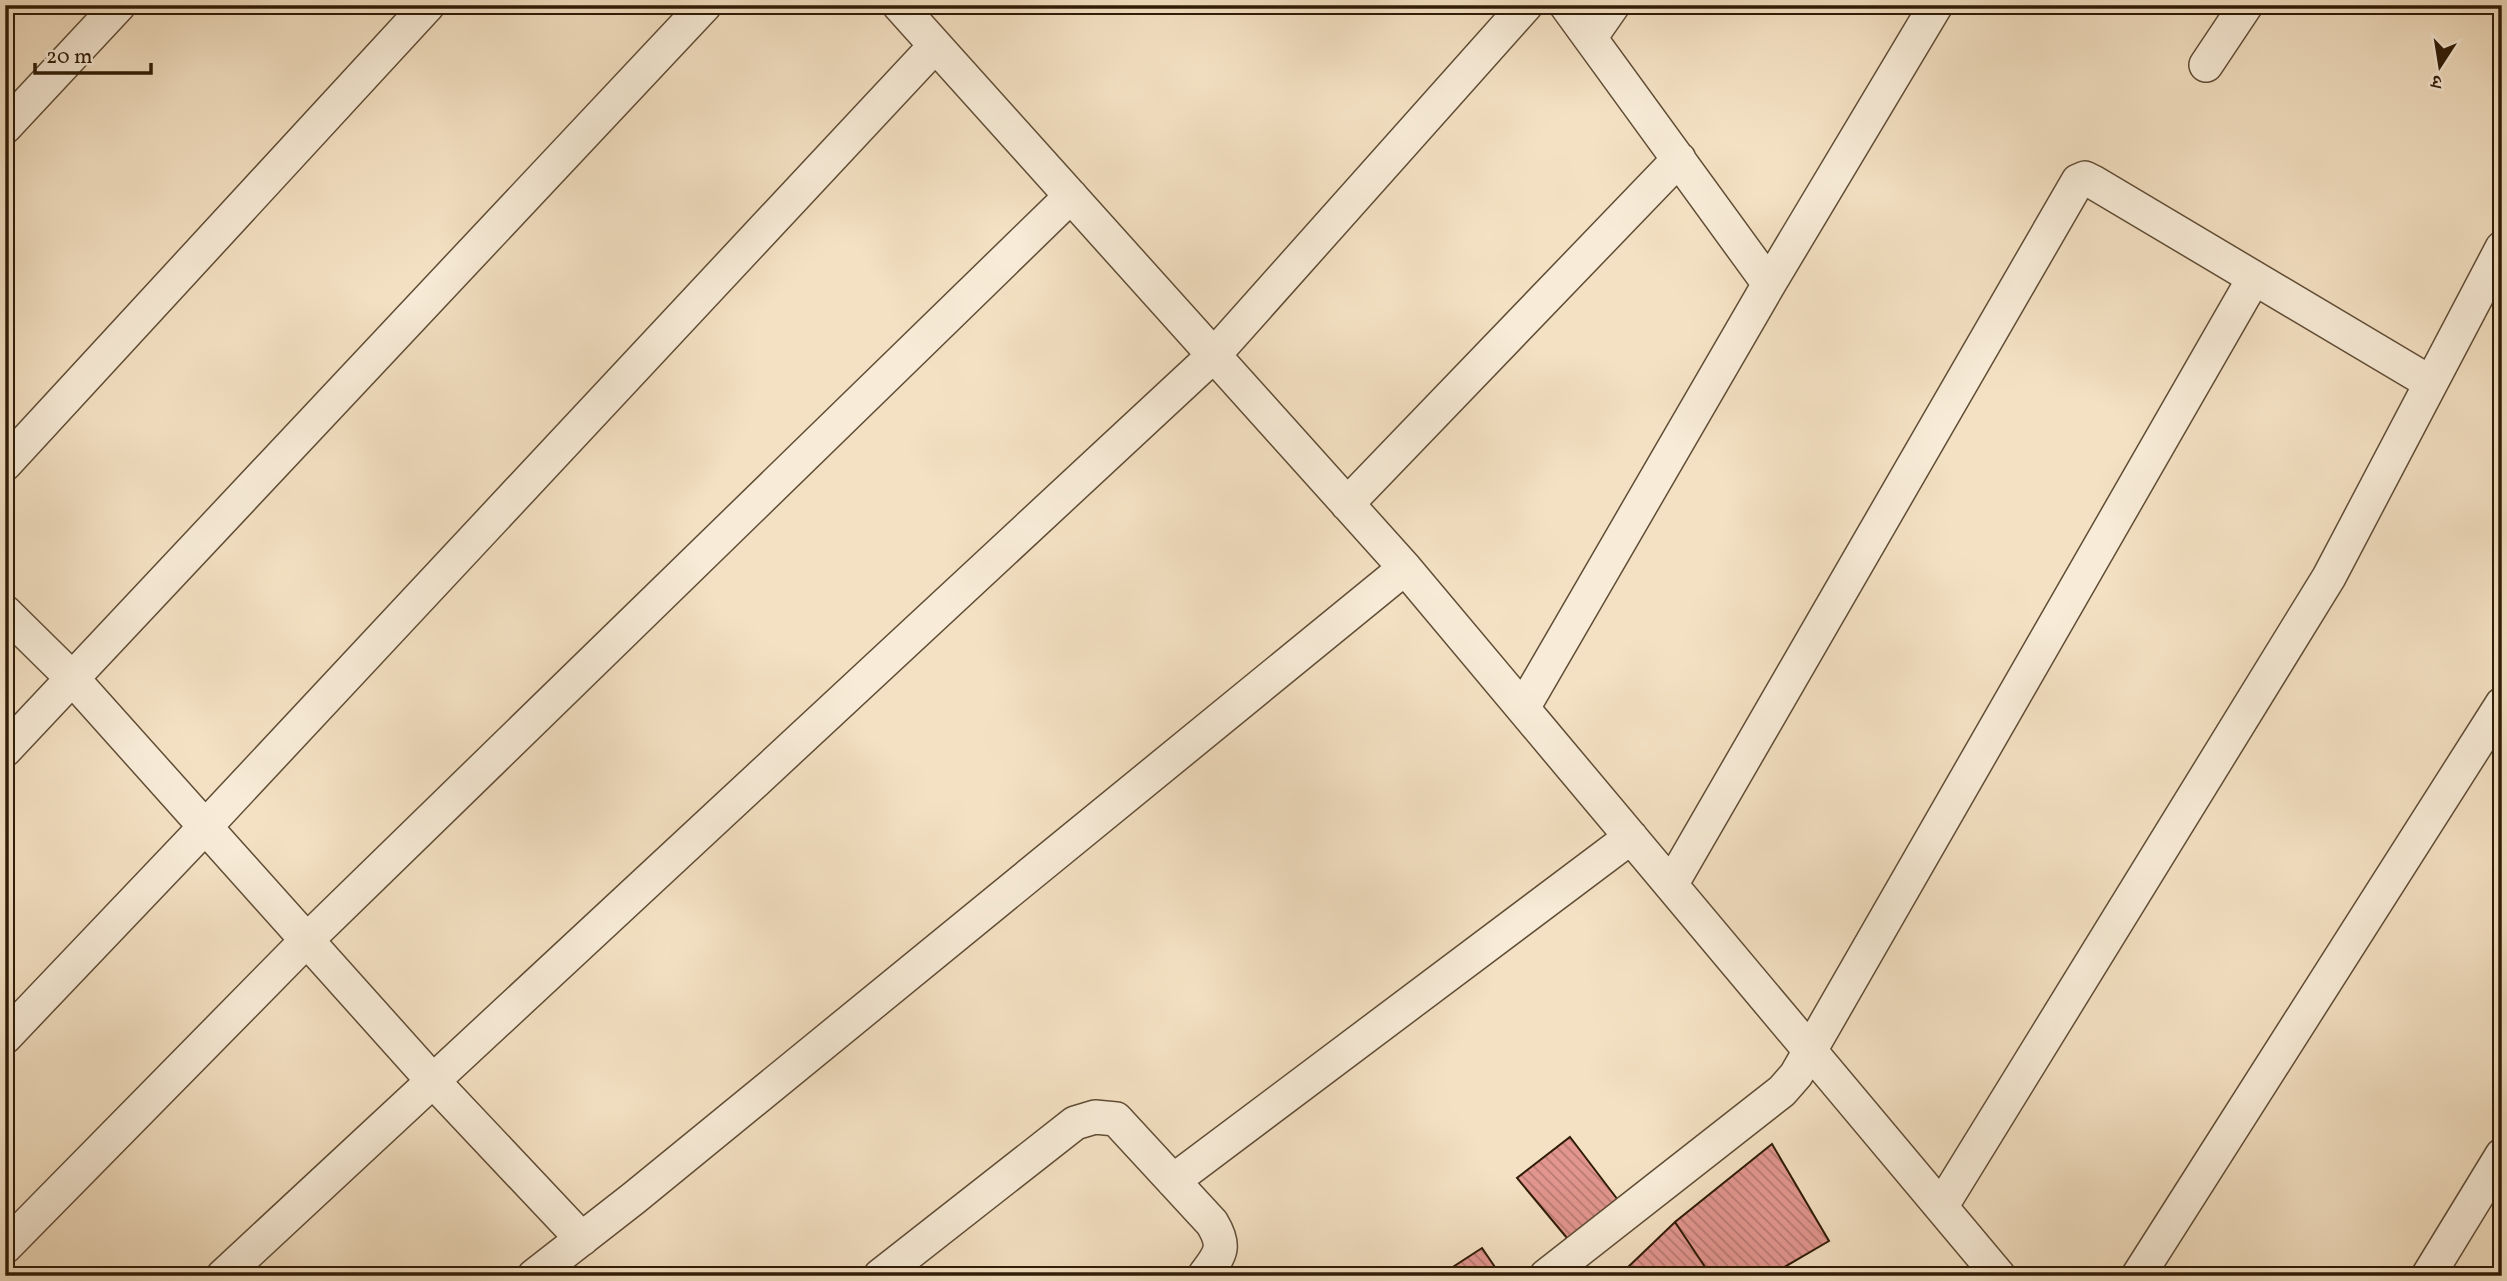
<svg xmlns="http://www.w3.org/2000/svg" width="2507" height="1281" font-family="Vollkorn,'Noto Serif Devanagari',serif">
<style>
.building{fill:url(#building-back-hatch);stroke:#2f1c07;stroke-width:2}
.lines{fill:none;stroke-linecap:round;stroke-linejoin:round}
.minor-casing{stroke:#604d36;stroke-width:36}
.minor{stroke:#f8ecd8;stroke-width:33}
</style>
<defs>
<pattern id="building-back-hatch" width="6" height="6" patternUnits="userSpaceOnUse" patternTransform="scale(1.75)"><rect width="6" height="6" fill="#e2968f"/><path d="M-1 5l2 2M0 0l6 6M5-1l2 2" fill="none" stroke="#b87a73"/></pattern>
</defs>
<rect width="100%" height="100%" fill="#f4e1c3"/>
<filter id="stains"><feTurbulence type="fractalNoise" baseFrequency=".00286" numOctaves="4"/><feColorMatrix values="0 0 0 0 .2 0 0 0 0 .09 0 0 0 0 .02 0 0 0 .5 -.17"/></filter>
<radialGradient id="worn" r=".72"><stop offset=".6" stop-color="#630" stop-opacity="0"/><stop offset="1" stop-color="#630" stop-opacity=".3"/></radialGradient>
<!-- building -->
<path class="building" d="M1570,1137L1621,1204L1572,1244L1517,1178Z
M1772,1144L1829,1241L1769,1276H1711L1675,1222Z
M1675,1222L1711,1276H1627L1624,1271Z
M1482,1248L1501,1276H1439Z"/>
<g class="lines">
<!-- minor casing -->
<g class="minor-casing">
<path id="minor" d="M899,5L1405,568L1999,1276
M1566,5L1769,284
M1590,38L1613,5
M2206,65L2246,5
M5,127L119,5
M5,464L428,5
M1347,504L1679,159
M5,612L72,678L433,1081L582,1239
M1523,708L1769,284L1936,5
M5,750L705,5
M1671,885L2078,181L2085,178L2093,182L2431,383
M5,1037L206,826L935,46
M1173,1181L1631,837
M1941,1207L2329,577L2502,248
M5,1247L308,939L1071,196
M223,1276L1213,356L1526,5
M534,1276L634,1198L1405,568
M880,1276L1075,1123L1095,1117L1116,1119L1212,1223C1227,1248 1220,1254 1204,1276
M1546,1276L1782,1091L1796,1075L2254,278
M2138,1276L2502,704
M2428,1276L2502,1155"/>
</g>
<!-- minor -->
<use href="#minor" class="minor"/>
</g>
<!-- margin -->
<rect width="2507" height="1281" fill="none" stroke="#f4e1c3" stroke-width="28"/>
<rect x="7" y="7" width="2493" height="1267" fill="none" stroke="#2f1c07" stroke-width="3.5"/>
<rect x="14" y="14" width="2479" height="1253" fill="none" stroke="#2f1c07" stroke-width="2"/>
<!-- north arrow -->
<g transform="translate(2440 66) rotate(192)" stroke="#f8ecd8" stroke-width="5" paint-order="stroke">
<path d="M0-5L12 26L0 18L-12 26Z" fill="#2f1c07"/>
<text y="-10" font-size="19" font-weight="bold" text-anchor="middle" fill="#2f1c07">उ</text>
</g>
<!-- scale -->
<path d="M35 63v10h116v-10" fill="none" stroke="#2f1c07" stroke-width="3.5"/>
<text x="46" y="63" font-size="21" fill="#2f1c07" stroke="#f8ecd8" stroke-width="5" paint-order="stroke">20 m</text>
<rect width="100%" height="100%" filter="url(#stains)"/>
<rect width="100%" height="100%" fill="url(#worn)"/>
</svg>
